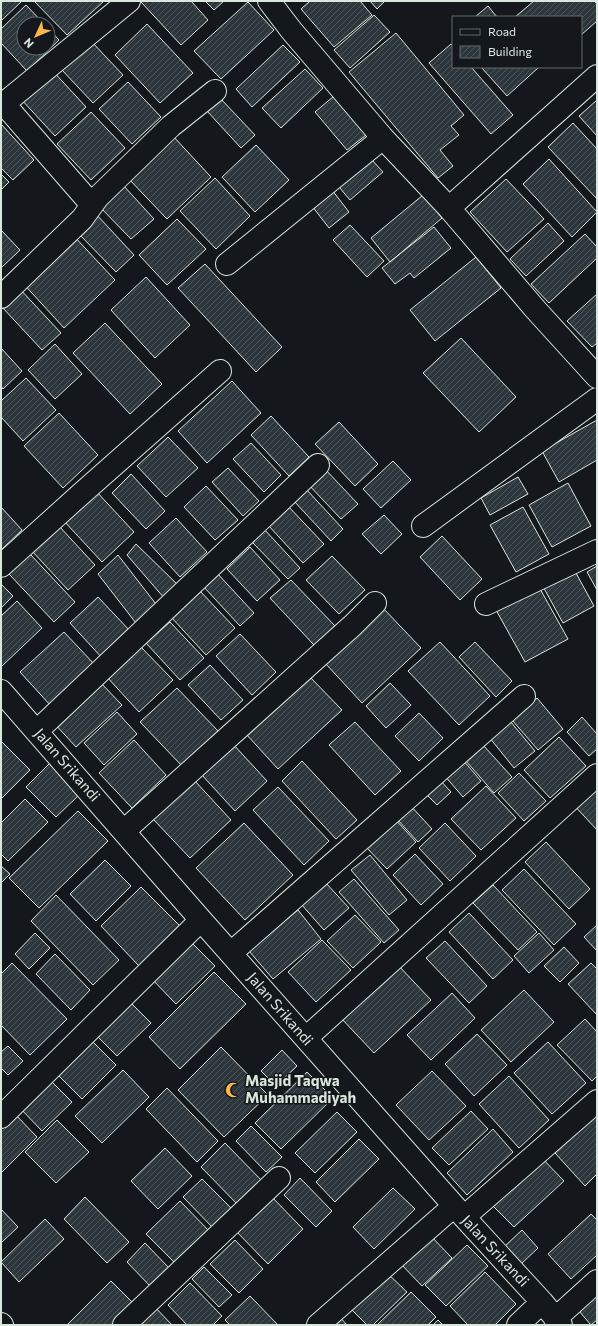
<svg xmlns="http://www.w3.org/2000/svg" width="598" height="1326" font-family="Commissioner,sans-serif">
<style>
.building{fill:url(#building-hatch);stroke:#d8e6dc}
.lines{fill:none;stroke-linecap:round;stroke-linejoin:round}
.minor-casing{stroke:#d8e6dc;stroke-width:24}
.major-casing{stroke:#d8e6dc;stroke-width:24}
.minor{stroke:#14181c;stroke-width:22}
.major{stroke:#14181c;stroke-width:22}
.labels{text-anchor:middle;stroke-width:3;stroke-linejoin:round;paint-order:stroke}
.street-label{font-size:15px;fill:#d8e6dc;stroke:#14181c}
.poi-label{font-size:15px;font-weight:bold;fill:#d8e6dc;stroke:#14181c;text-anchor:start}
</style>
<defs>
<pattern id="building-hatch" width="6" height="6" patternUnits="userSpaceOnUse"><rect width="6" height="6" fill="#2c363c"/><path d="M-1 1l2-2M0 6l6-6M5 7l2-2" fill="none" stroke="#4a5358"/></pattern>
</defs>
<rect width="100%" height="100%" fill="#14181c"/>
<!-- building -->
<path class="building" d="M1,1H22L2,20L1,18Z
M34,1H104L67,35Z
M142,1H191L208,20L181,45L141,2Z
M205,1H224L214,10Z
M310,1H360L372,15L334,47L301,9Z
M370,1H385L377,9Z
M534,1H594L597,4V21L581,35V17H515Z
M248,2L274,30L221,79L194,51Z
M26,5L44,24H24V48H48V28L59,40L27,71L1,43V29Z
M488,6L497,17H475Z
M374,15L390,32L350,68L334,50Z
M147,24L193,73L160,103L115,55Z
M396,33L464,115L451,126L459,135L440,150L453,166L438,178L349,72Z
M91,41L123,75L93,103L61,69Z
M451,44L453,46V67H471L513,115L491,134L429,63Z
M283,45L300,62L252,107L236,89Z
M481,67H539L507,96Z
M51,69L86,107L55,136L20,98Z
M305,69L323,88L281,128L262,108Z
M128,82L161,117L132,144L99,109Z
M334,96L366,135L347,150L315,112Z
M220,98L255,135L241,148L207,111Z
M597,100V136L579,116Z
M91,112L125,148L91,180L57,144Z
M573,123L597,149V199L548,147Z
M1,124L34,160L13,180L1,168Z
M172,135L211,177L167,219L127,177Z
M256,145L289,180L255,212L222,177Z
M371,159L383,172L350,200L339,187Z
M549,159L597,212L572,237L523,184Z
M1,174L9,182L1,190Z
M215,178L250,216L216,249L180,211Z
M506,179L544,219L507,252L470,212Z
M122,184L154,219L131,239L99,206Z
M332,190L349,212L329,228L312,206Z
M423,195L442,218L390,262L371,238Z
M96,214L134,255L116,272L77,232Z
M177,219L206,249L167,285L139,255Z
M548,223L564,241L526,276L510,259Z
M350,225L384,261L367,277L333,240Z
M434,227L451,248L414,278L410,273L395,284L382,268Z
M1,230L20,250L1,268Z
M71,233L115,280L64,328L20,280Z
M585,234L597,247V258L549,303L531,284Z
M476,257L501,288L435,341L410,310Z
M205,264L282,347L256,372L178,288Z
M146,277L190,325L155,358L111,310Z
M18,287L61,333L42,350L1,306Z
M597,294V343L592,347L567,321Z
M105,323L162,384L130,414L73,353Z
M461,338L516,397L479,432L423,373Z
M55,344L82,374L55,399L28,370Z
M1,348L22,371L3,389L1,386Z
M26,378L56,410L23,441L1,417V401Z
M232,381L261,413L207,463L178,431Z
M59,413L98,455L63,488L24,446Z
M271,416L309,457L289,476L251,435Z
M597,420V460L559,482L542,451Z
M339,422L378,464L355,486L315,444Z
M168,437L198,468L166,497L137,466Z
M251,443L281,475L264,492L233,459Z
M393,461L411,480L381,508L363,489Z
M228,468L259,501L243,516L212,482Z
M324,468L358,504L341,519L307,483Z
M131,474L165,511L146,529L112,493Z
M518,477L528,494L490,515L481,498Z
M568,483L591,526L552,547L529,505Z
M206,486L238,520L215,540L184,507Z
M305,488L343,529L331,541L293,500Z
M95,490L134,532L102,562L63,520Z
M287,505L324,544L303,563L267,524Z
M1,507L22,530L1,550Z
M523,507L549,554L516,572L490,525Z
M384,515L402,534L381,554L362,534Z
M176,518L207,552L180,577L149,543Z
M59,526L95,565L68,590L32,551Z
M264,529L300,568L288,579L251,541Z
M442,536L482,579L460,600L420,557Z
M136,544L179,586L165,599L127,555Z
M250,547L280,580L257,601L227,569Z
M30,554L75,602L54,622L9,574Z
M118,555L159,608L139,627L98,574Z
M332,556L365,590L339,614L306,580Z
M571,564L594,606L563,623L540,581Z
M597,566V590L587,572Z
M216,572L254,613L240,626L202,585Z
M291,580L335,626L314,645L270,598Z
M1,584L13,596L1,608Z
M539,587L568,639L525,662L496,610Z
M200,591L235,628L206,655L171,617Z
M98,597L131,632L103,659L70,623Z
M17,601L42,628L1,667V616Z
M383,608L421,648L362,703L325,663Z
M170,622L204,658L180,680L146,643Z
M64,632L95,665L51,706L20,672Z
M240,634L276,672L252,695L216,656Z
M440,642L490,696L459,725L408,671Z
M475,642L512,681L496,697L459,657Z
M139,645L173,680L139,712L106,676Z
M210,665L243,700L221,720L188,685Z
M309,676L342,710L278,769L246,734Z
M99,681L122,705L76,747L53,722Z
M390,683L411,705L386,728L366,706Z
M177,688L219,732L183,767L140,722Z
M537,698L563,729L538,750L512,720Z
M117,712L137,734L104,765L84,743Z
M419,713L443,738L419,761L395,736Z
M582,717L597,734V749L589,756L567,732Z
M510,721L535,751L514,768L489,737Z
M355,722L401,771L375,795L329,745Z
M559,737L586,766L550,798L524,770Z
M134,740L166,775L132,808L99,773Z
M1,741L30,770L1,799Z
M232,743L267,781L235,811L200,773Z
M483,745L512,777L494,793L466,761Z
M462,759L481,781L463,797L444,775Z
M302,761L357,820L336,839L282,781Z
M50,763L80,794L56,817L26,787Z
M519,773L546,801L524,821L498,793Z
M438,778L451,792L437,805L424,792Z
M194,780L231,820L190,858L153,819Z
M597,780V830L572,803Z
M486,786L516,818L481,850L451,819Z
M278,787L329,841L304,865L253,810Z
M25,799L48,822L8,861L1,854V823Z
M410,805L432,829L418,842L396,818Z
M78,811L108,841L39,908L9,878Z
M394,818L416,842L387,869L365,846Z
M244,823L293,875L245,920L196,868Z
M445,823L476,856L450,881L419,848Z
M546,842L590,889L569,909L525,862Z
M415,854L443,884L421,905L393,875Z
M370,855L407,900L389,915L351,870Z
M105,860L131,886L96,921L70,894Z
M1,866L10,874L1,883Z
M524,869L576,924L554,945L502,890Z
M354,879L399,930L384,943L339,892Z
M325,882L349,908L324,930L301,904Z
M493,885L537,932L518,950L473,903Z
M141,887L181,927L140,967L101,926Z
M56,895L119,960L93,985L31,921Z
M298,910L321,939L273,979L249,951Z
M469,913L513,960L493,979L449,932Z
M355,915L381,942L353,968L327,941Z
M597,925V951L584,937Z
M35,933L50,948L29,969L15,954Z
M539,933L554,950L529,973L514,956Z
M189,940L215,966L176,1004L150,977Z
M322,940L351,970L316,1002L288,972Z
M445,941L487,986L469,1003L426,958Z
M564,947L579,963L560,982L544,966Z
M55,954L90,990L71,1010L36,974Z
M12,963L67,1019L30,1055L1,1025V974Z
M396,963L431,1000L374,1053L339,1016Z
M591,963L597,969V1015L568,984Z
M214,972L246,1004L180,1069L149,1037Z
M524,990L554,1022L511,1062L481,1030Z
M452,993L475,1018L431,1060L407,1035Z
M126,998L151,1023L117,1056L92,1031Z
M585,1019L597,1032V1076L592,1081L557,1045Z
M477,1034L507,1065L474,1096L445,1064Z
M89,1038L116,1065L82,1099L55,1072Z
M548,1042L586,1083L552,1114L514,1073Z
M8,1046L23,1061L8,1075L1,1068V1052Z
M221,1047L268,1095L224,1137L178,1090Z
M282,1050L297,1066L276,1086L261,1071Z
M123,1070L149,1097L102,1143L75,1116Z
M432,1071L466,1106L429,1140L396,1105Z
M307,1072L333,1098L281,1149L255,1123Z
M509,1076L549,1120L519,1148L479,1104Z
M48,1078L72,1102L42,1131L19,1107Z
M167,1088L218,1141L197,1162L146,1109Z
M471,1111L488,1129L449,1165L432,1148Z
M13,1112L37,1137L1,1173V1123Z
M337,1112L357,1132L315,1173L295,1153Z
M597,1114V1174L585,1186L555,1153Z
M57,1120L89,1152L56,1183L25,1152Z
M251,1126L282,1157L266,1172L236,1141Z
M493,1129L513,1152L467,1195L447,1173Z
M359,1139L379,1159L335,1202L316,1182Z
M225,1143L265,1184L241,1208L201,1167Z
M165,1148L192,1176L158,1209L131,1181Z
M538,1154L564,1181L514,1227L488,1201Z
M300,1178L332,1211L316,1227L284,1195Z
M202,1179L235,1212L216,1231L183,1197Z
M393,1188L415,1209L374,1249L353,1227Z
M268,1193L303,1229L268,1264L232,1227Z
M85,1197L129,1242L107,1263L64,1219Z
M180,1201L211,1233L178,1266L146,1234Z
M1,1209L18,1227L1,1243Z
M591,1214L597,1220V1255L571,1279L548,1254Z
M45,1219L64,1239L19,1282L1,1262Z
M522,1230L538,1248L520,1265L504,1247Z
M428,1233L452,1258L422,1286L399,1262Z
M235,1240L263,1269L239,1293L210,1264Z
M145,1243L170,1269L151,1287L127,1262Z
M467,1245L488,1266L446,1306L425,1285Z
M204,1267L232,1295L219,1307L192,1279Z
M386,1272L407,1292L373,1325H367L350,1308Z
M485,1272L516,1304L495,1325H468L450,1306Z
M111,1281L135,1305L114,1325H67Z
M190,1283L222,1316L213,1325H187L168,1305Z
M597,1283V1320L591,1325L573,1304Z
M411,1292L436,1317L428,1325H377Z
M250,1296L278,1325H230L225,1320Z
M153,1305L172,1325H132Z
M337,1314L347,1325H325Z
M438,1320L443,1325H433Z"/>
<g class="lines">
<!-- minor casing -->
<g class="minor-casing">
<path id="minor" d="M269,1L291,30L383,138L449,208L536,310L597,377
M4,104L92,205
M1,106L129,1
M449,208L597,76
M227,264L383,138
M1,297L82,219L98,197L171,126L215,91
M423,526L597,399
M1,566L81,494L220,371
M486,604L597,551
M1,691L201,920L464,1217L542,1302L561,1325
M37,731L318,465
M124,831L353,625L375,603
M231,953L524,696
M306,1038L597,775
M1,1117L201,920
M464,1217L597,1101
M555,1319L597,1281
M124,1325L279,1178
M318,1325L454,1206
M518,1325L542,1302"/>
</g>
<!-- major casing -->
<g class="major-casing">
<path id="major" d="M1,1324L2,1325"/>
</g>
<!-- minor -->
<use href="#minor" class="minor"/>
<!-- major -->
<use href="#major" class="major"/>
</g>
<!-- icons -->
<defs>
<g id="mosque-bare" transform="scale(1.2)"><path d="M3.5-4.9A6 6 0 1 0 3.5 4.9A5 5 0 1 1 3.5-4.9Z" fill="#ffb74d" stroke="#14181c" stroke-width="2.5" paint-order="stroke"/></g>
</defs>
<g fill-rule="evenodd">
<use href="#mosque-bare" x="233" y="1090"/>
</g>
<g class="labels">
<!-- street labels -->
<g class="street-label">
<text transform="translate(67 765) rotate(49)" y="5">Jalan Srikandi</text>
<text transform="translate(280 1009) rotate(49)" y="5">Jalan Srikandi</text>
<text transform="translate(495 1251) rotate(47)" y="5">Jalan Srikandi</text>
</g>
<!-- poi labels -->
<g class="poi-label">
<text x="245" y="1086">Masjid Taqwa<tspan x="245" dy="17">Muhammadiyah</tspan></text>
</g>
</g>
<!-- border -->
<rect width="598" height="1326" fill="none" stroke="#d8e6dc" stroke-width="4"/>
<!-- legend -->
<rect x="452" y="16" width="130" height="52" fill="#14181c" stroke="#626a69"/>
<rect x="460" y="29" width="20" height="6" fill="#14181c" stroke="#626a69"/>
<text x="488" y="36" font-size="12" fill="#d8e6dc">Road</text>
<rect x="460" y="46" width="20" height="12" fill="url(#building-hatch)" stroke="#626a69"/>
<text x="488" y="56" font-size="12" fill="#d8e6dc">Building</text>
<!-- north arrow -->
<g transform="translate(36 36) rotate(226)"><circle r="19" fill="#14181c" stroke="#626a69"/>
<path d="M0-3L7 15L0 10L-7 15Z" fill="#ffb74d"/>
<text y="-6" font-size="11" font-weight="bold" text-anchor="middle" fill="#d8e6dc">N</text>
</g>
</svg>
